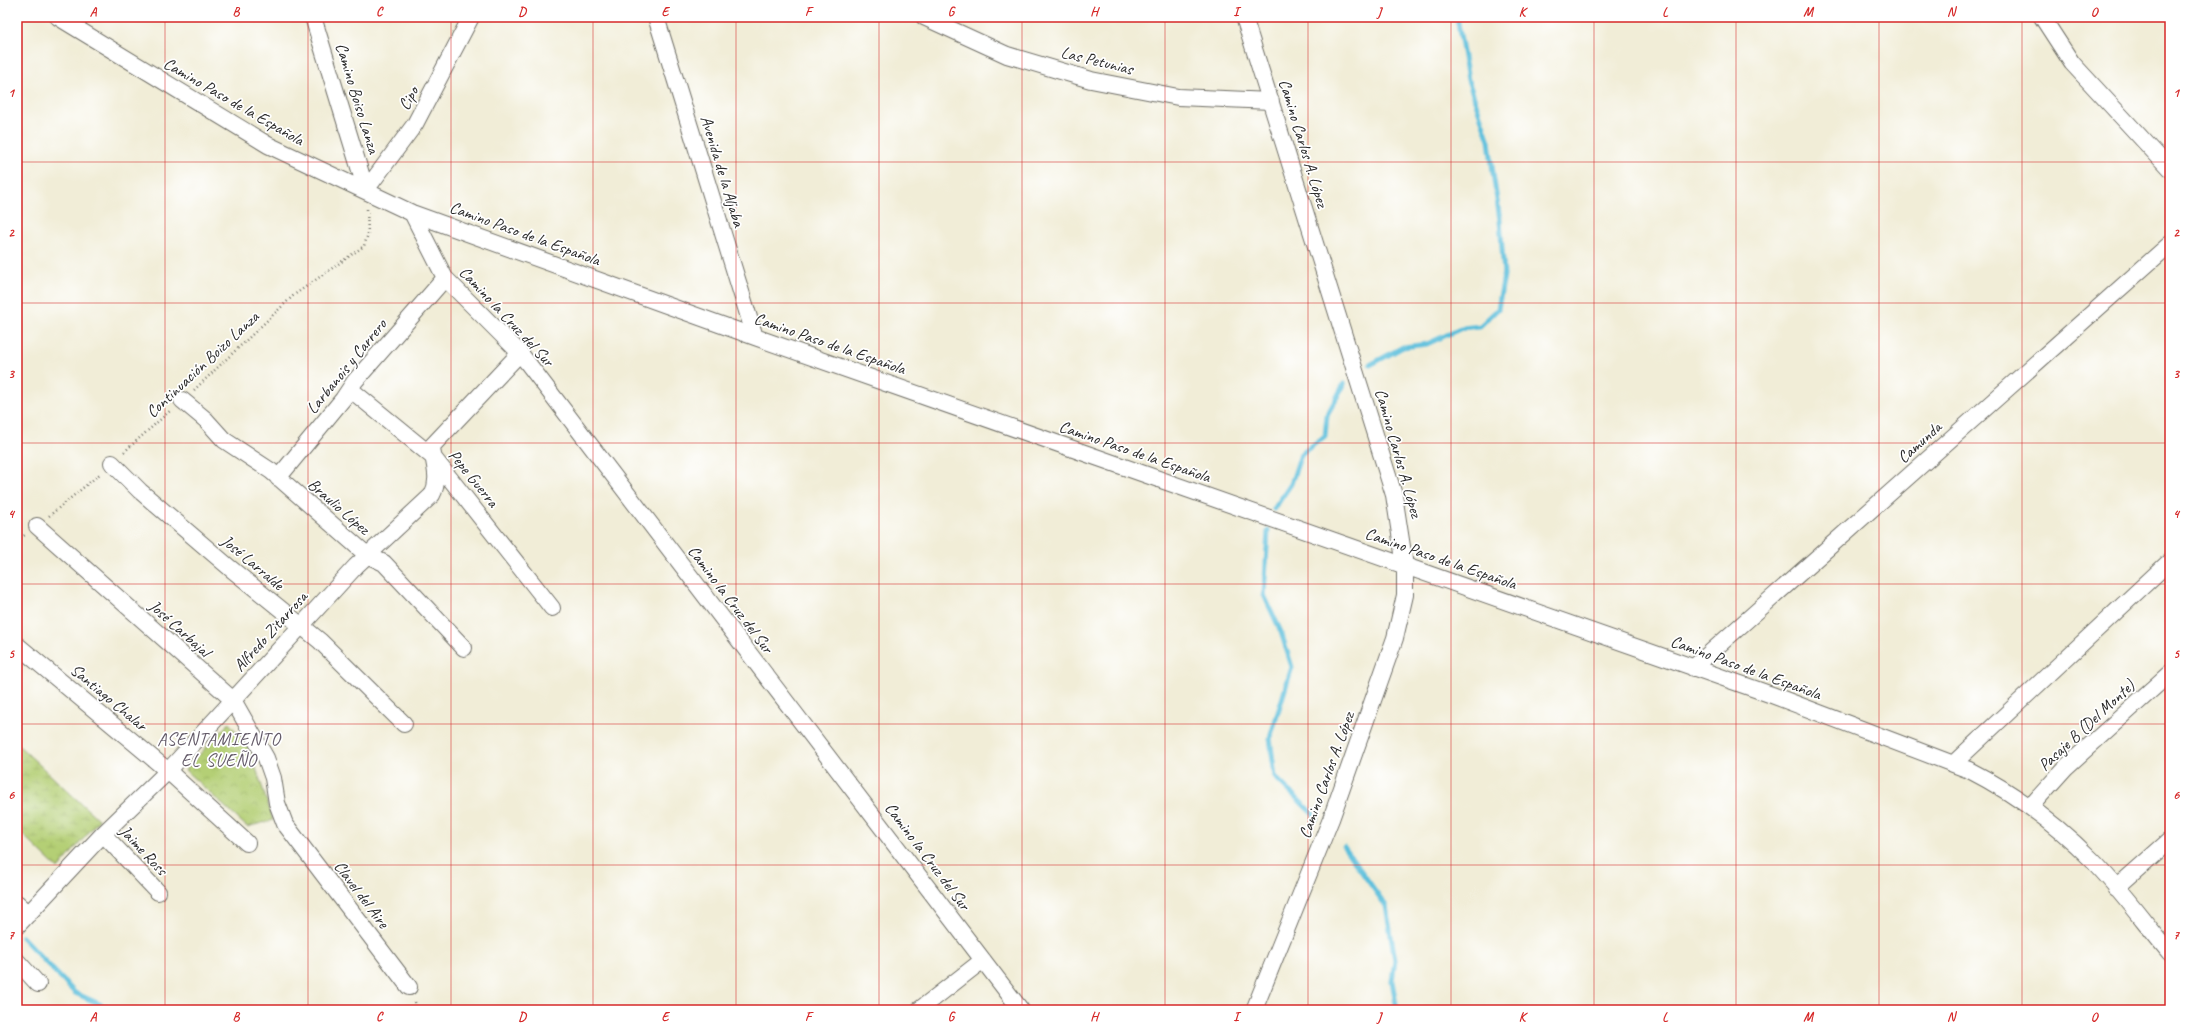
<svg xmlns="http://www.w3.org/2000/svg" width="2187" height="1027" font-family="Caveat,sans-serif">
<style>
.wetland{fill:url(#wetland-marsh);stroke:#707d50}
.park{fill:url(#park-crowns);stroke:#707d50}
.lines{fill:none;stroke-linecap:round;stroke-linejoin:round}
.stream{stroke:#5ec0dc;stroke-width:5}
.minor-casing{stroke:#706f67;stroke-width:18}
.path{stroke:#706f67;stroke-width:2.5;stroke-dasharray:1 3;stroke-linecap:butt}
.minor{stroke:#fff;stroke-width:16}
.grid{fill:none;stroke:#d62828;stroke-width:1;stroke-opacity:0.55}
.labels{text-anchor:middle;stroke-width:3.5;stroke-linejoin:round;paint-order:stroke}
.street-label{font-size:17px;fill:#2b2b2b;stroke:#fff}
.neighbourhood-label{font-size:18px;letter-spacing:1px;fill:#655c6a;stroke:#fff}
.neatline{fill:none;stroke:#d62828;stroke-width:1.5}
.grid-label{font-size:13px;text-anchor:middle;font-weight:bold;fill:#d62828}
</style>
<defs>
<pattern id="wetland-marsh" width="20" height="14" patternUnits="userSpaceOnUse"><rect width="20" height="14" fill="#b4cf75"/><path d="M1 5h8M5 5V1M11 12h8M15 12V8" fill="none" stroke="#9bb265"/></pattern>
<pattern id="park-crowns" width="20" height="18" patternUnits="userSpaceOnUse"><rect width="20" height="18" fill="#b4cf75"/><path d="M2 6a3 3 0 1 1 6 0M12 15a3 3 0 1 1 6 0" fill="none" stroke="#9bb265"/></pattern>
</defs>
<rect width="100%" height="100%" fill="#fff"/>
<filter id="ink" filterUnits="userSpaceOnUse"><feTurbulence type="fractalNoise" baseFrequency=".025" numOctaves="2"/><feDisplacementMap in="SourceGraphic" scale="8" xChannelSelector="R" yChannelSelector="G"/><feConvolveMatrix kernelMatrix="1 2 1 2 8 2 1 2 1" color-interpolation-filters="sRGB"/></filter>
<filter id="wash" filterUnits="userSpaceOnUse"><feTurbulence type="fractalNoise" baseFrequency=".012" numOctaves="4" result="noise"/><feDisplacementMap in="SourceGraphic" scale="16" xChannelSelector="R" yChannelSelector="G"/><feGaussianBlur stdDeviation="0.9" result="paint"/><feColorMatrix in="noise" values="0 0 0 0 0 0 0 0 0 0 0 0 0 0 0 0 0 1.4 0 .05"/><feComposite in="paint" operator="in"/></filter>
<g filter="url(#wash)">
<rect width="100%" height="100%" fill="#f1edd7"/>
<!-- wetland -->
<path class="wetland" d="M17,744L99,820L58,869L17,829Z"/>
<!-- park -->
<path class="park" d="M229,723L249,747L273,820L247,827L185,770Z"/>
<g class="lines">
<!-- stream -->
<path class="stream" d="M1370,365L1403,347L1427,344L1462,328L1480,326L1498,309L1504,275L1500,220L1494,180L1489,141L1468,80L1457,17
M1274,509L1291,484L1301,454L1325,436L1327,415L1344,384
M1268,531L1264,595L1281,632L1292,667L1270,738L1275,777L1317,818
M1344,847L1386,906L1395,960L1392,981L1397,1010
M22,937L75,993L113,1010"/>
</g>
</g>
<g filter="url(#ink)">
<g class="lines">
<!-- minor casing -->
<g class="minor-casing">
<path id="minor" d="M58,17L268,145L412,213L755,337L1772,695L1969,770C2014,793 2055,823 2091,859C2120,888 2144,922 2170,953
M313,17L366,190
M656,17L755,337
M924,17L1007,55L1091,80L1178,97L1271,101
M1244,17L1394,495L1405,566V595L1395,638L1331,819L1254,1010
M2042,17L2072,63L2170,169
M366,190L415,124L471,17
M412,213L445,278L520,353L1021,1010
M350,389L433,457L552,608
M182,400L206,420L224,440L271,471L367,555L384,563L464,648
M112,463L140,491L230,568L320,641L404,724
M278,478L343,399L355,381L445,278
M37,526L233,700L266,758L273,778L277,803L285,824L409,987
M17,645L168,771L247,843
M1693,668L2170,244
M1953,764L2170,561
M2030,807L2066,767L2170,673
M103,834L158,892
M2116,888L2170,840
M17,903L29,914
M17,926L103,834L168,771L356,566L432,495C441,478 433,464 432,446L520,353
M17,961L38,984
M919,1010L983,960"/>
</g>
<!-- path -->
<path class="path" d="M194,390L294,295L364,246L368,234L367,209
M124,452L171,410
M49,516L101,473
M17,540L25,535
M415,1002L417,1010"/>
<!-- minor -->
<use href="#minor" class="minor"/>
</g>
</g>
<!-- grid -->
<path class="grid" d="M165,17V1010M308,17V1010M451,17V1010M593,17V1010M736,17V1010M879,17V1010M1022,17V1010M1165,17V1010M1308,17V1010M1451,17V1010M1594,17V1010M1736,17V1010M1879,17V1010M2022,17V1010M17,162H2170M17,303H2170M17,443H2170M17,584H2170M17,724H2170M17,865H2170"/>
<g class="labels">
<!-- street labels -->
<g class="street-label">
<text transform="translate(1097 60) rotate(14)" y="6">Las Petunias</text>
<text transform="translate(358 98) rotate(73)" y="6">Camino Boiso Lanza</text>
<text transform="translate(408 98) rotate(-61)" y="6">Cipo</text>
<text transform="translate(234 101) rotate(30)" y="6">Camino Paso de la Española</text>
<text transform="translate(1304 143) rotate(73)" y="6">Camino Carlos A. López</text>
<text transform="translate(723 171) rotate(73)" y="6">Avenida de la Aljaba</text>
<text transform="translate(525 233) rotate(20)" y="6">Camino Paso de la Española</text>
<text transform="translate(507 316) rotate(47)" y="6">Camino la Cruz del Sur</text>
<text transform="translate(830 343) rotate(19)" y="6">Camino Paso de la Española</text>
<text transform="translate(202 364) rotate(-43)" y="6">Continuación Boizo Lanza</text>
<text transform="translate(346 366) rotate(-51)" y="6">Larbanois y Carrero</text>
<text transform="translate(1919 442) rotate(-42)" y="6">Camunda</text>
<text transform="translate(1135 451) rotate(19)" y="6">Camino Paso de la Española</text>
<text transform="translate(1399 453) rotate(74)" y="6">Camino Carlos A. López</text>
<text transform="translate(474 478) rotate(51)" y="6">Pepe Guerra</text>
<text transform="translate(339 506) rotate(41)" y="6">Braulio López</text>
<text transform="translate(1441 558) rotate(19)" y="6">Camino Paso de la Española</text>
<text transform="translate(253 562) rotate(40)" y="6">José Larralde</text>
<text transform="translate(731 599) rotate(53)" y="6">Camino la Cruz del Sur</text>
<text transform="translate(180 628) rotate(42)" y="6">José Carbajal</text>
<text transform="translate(270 631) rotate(-48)" y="6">Alfredo Zitarrosa</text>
<text transform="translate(1746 667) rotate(20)" y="6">Camino Paso de la Española</text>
<text transform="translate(109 697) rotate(40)" y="6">Santiago Chalar</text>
<text transform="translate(2086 725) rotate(-43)" y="6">Pasaje B (Del Monte)</text>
<text transform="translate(1326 775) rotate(-70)" y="6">Camino Carlos A. López</text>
<text transform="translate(144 850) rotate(47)" y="6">Jaime Ross</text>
<text transform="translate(928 856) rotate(53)" y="6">Camino la Cruz del Sur</text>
<text transform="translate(362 894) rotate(53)" y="6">Clavel del Aire</text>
</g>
<!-- neighbourhood labels -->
<g class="neighbourhood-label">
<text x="219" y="745">ASENTAMIENTO<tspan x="219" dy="21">EL SUEÑO</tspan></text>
</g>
</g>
<!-- margin -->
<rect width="2187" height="1027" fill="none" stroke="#fff" stroke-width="44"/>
<rect x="22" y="22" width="2143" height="983" class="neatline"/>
<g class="grid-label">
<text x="93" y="16">A</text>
<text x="236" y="16">B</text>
<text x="379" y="16">C</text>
<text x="522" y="16">D</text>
<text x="665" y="16">E</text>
<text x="808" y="16">F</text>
<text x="951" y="16">G</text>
<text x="1094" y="16">H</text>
<text x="1236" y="16">I</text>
<text x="1379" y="16">J</text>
<text x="1522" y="16">K</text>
<text x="1665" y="16">L</text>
<text x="1808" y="16">M</text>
<text x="1951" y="16">N</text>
<text x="2094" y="16">O</text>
<text x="11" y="97">1</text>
<text x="2176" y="97">1</text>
<text x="11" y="237">2</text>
<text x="2176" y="237">2</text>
<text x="11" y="378">3</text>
<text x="2176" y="378">3</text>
<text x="11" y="518">4</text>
<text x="2176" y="518">4</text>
<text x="11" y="658">5</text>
<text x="2176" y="658">5</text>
<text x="11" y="799">6</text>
<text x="2176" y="799">6</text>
<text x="11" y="939">7</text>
<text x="2176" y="939">7</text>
<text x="93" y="1021">A</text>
<text x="236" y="1021">B</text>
<text x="379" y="1021">C</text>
<text x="522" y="1021">D</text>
<text x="665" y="1021">E</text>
<text x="808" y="1021">F</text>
<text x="951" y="1021">G</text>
<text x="1094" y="1021">H</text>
<text x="1236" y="1021">I</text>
<text x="1379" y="1021">J</text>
<text x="1522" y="1021">K</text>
<text x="1665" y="1021">L</text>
<text x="1808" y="1021">M</text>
<text x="1951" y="1021">N</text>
<text x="2094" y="1021">O</text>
</g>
</svg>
